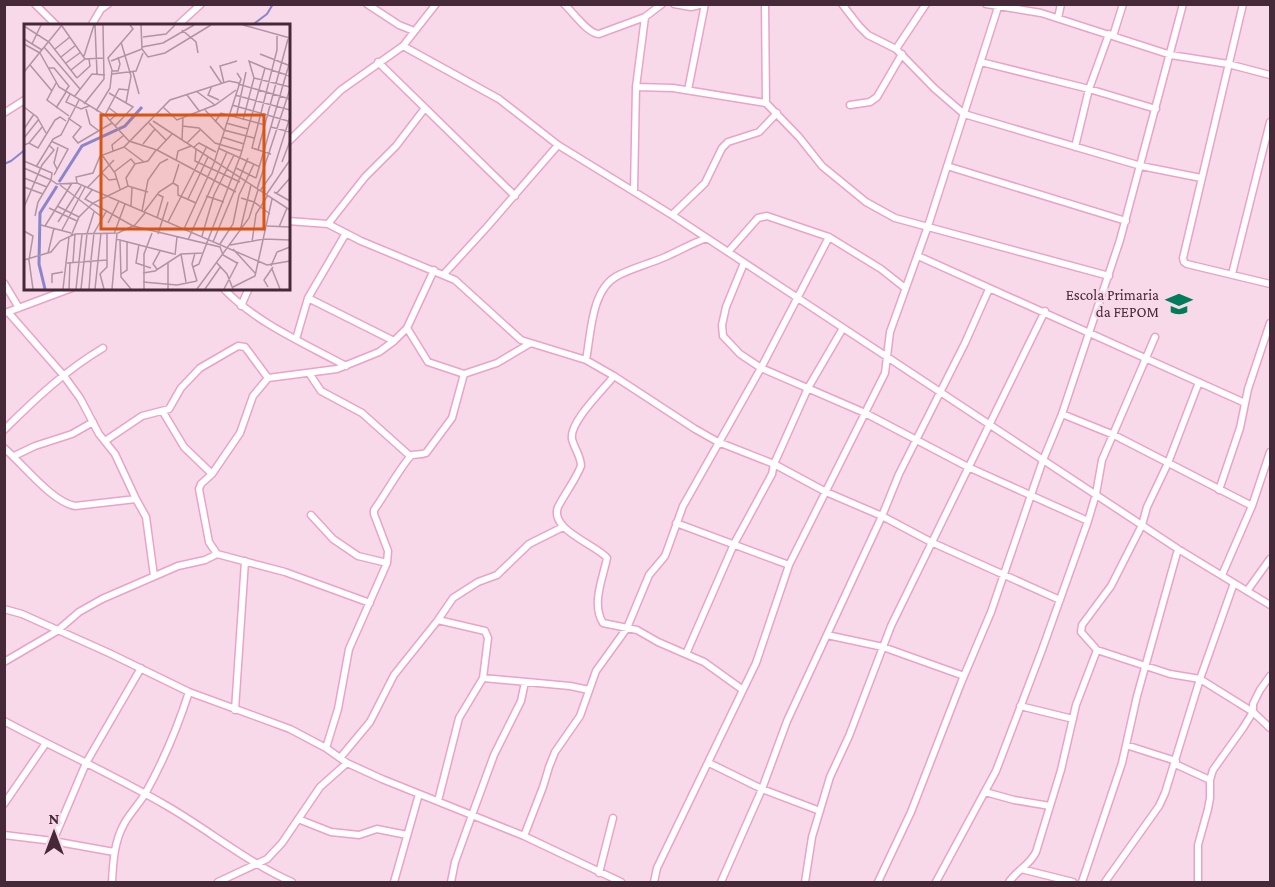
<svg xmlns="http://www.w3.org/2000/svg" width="1275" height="887" font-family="'Crimson Pro',serif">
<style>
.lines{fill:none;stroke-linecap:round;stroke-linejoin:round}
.stream{stroke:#8b86cc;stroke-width:2}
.street-casing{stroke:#eba2ca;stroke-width:9}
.street{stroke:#fff;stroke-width:6}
.labels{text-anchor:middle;stroke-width:5;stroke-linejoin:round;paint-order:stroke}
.poi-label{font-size:15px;fill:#462939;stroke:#f8d9e9;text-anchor:end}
.inset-river{fill:none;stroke:#8b86cc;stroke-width:3}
.inset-road{fill:none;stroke:#b193a3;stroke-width:1.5}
.view{fill:#d85410;fill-opacity:0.15;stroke:#d85410;stroke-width:3}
.inset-edge{fill:none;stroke:#462939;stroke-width:3}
</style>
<rect width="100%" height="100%" fill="#f8d9e9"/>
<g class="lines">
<!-- stream -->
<path class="stream" d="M251,26L267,14L273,4
M4,164L11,161L26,149"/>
<!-- street casing -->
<g class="street-casing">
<path id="street" d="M35,4L57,26
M367,4L399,25L414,31
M564,4C574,13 588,34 599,34L645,17L662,4
M674,4L691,7L704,4
M765,4L766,103
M842,4L859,26L868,35L896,49L934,88L964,114L1141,166L1201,178
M986,4L1041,13L1171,55L1228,64L1270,75
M1243,4L1183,258L1184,262L1187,264L1270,284
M1058,18L1061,4
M91,26L101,9L108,4
M177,26L201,4
M1113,36L1123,4
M403,46L499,99L558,145L672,215L1178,549L1270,605
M896,49L926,4
M378,62L515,196
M981,62L1089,89L1156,109
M636,87L673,88L766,103L799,137L822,166L866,202L895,218L1109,276
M688,90L705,4
M850,105L870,102L877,97L902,54
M4,113L26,99
M288,142L341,90L403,46L436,4
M1075,147L1089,89L1109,34
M947,166L1126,221
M634,191L636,87L645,17
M672,215L705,183L722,148L728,142L759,132L777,113
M288,221L328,224L361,241L455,280L521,340L586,360L614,376L695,429L718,442L774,464L826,492L882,516L931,542L1060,600
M328,224L365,177L396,146L425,108
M728,252L758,218L767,216L829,237L881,269L905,288
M918,256L1245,403
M744,263L726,307L722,325L723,336L740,354L761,368L865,413L968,467L1088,521
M444,274L487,227L558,145
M1232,274L1270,122
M4,283L19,308
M223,288C256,323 304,343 346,366
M308,298L394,341
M241,306L249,288
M8,312L64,376L80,398L99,434L115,454L136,499L146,517L154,576
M5,313L72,288
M407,328L428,362L464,374L497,363L529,344
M296,339L308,298L346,233
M586,360C591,334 591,290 617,276C632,268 649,264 665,257C679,251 692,243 707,238
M309,373L321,391L362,413L410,456
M614,376C604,389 569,422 572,439C574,448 581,456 581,466C575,481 565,493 558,507C549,530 597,545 607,558C603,578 591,604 603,623L637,630L658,642L704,662L743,690
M163,412L184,447L212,474
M1062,414L1114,435L1252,506
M4,430C35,399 66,370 103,348
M105,441L142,416L169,409L181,388L200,368L238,346L245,347L268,378
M4,448C23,464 52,502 75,506L136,499
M14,456L35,446L72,434L93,422
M1219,490L1240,428L1248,389L1270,323
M311,515L333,539L358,556L387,563
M676,523L789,565
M1222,575L1252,506L1270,452
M1247,591L1270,559
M370,603L285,572L217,554L209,542L199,489L201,484L212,474L240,433L253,396L268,378L337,369L379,352L394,341L407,328L434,270
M4,609L22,614L109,653L189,692L290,729L326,748L347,763L382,779L524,836L621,882
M438,620L485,631L488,638L483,678L459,718L438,801
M827,635L883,647L964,676
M1097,650L1170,674L1200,679L1253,712L1270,728
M686,654L734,544L772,474L774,464L808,388L843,328
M4,662L57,631L79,612L102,599L178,566L205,560L217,554
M483,678L570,686L589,690
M1020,706L1073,719
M235,710L245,561
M4,721C58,750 114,775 167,806C210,831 247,862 292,882
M1126,745L1176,761
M326,748L338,709L349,649L387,563L388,551L374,514V510C381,501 406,458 412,455C416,454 421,455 426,453L452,418L464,374
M340,758L370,722L394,675L438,620L453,598L478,582L497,575L529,544L563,527
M709,763L762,789L820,811
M1175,764L1210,780
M985,792L1014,800L1050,806
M4,804L46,743
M298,819L331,832L359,835L377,829L407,835
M4,835L53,841L114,852
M524,836L543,787L549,767L555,752L580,716L596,671L627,628L649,575L665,556L683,506L761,368L829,237
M53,841L86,763L141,668
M1021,869L1073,882
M599,873L613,818
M112,882C113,863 114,842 124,824C130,813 139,804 145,794C163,762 178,726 189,692
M218,882L267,859L282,843L320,787L347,763
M394,882L419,794
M451,882L455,862L472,815L494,755L521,701L525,682
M654,882L657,868L756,663L789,565L885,373L890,332L928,226L999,4
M721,882L762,789L787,721L882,516L899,474L965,343L989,289
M805,882L812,837L830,777L849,736L891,626L1045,311
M878,882L911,812L961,683L991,612L1043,460L1062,414L1120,240L1183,4
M936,882L996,771L1042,650L1088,521L1096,494L1102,460L1155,337
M1009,882C1017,870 1030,865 1036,852L1061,770L1076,705L1097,650L1081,632L1082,625L1111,586L1142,525L1147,507L1168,463L1199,382
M1082,882L1122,763L1137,696L1178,549
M1105,882L1159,806L1165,793L1200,679L1234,583
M1198,882V845L1208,809L1210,798V780L1213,770L1243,728L1253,712V704L1260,690L1270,676"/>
</g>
<!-- street -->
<use href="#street" class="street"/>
</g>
<!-- icons -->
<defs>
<g id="school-bare" transform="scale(2.07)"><path d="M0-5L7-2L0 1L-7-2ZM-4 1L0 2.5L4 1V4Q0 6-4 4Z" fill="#007c5a" stroke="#f8d9e9" stroke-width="2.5" paint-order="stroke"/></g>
</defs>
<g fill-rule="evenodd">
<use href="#school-bare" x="1179" y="304"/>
</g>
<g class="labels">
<!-- poi labels -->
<g class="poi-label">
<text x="1159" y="300">Escola Primaria<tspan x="1159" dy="17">da FEPOM</tspan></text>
</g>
</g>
<!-- overview -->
<g transform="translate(24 24)">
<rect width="266" height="266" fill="#f8d9e9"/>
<path class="inset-river" d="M35,158L58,122L101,102L118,83M21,265L15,240L16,189L33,162"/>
<path class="inset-road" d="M71,1L73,50M117,1L118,25L124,33L141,29L187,1M219,1L266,14M0,2L25,18L53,54M38,2L61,35M158,6L172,18L174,29M119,13L142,10L151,1M0,15L18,26M97,18L107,52L102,79M0,20L16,29M8,20L17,1M20,23L56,65M118,23L139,19L170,1M31,25L46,13M16,29L35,63L81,91L105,117L133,126L212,168M236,30L264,41M60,32L70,1M37,33L52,21M87,37L118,25M42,39L57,28M6,41L28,67M186,42L198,60M25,44H30L45,62L41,68M47,46L61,35L80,34M88,47H94L96,40L94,33M0,48L38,1M109,48L115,70M88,50L112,47L119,29M53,54L66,42L65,35M230,54L266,63M32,59L23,76L45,92M200,59L196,42L213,37M214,60L266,75M188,62L184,71L195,76M172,67L191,81M85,69L109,83L91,102M46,70L42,78L57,85L65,82M163,71L176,88M211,71L266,86M50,73L68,50L81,51M60,80L80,55L79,1M208,81L264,97M0,83L13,93L22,109M139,83L153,96L191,81L212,66M32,84L42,68M85,84L93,90L86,96M62,85L66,100L75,107M181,86L200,106L230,114M72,87L86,64L88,46L84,34L109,5L106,1M81,91L95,65L105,66M44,94L57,103L49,113L54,119L88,99M212,94L222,48M219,96L230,54L225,37L241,44M129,97L266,186M191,98L197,89L241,101M125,99L142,116M202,99L224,105M158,102L175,104L191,119L218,127M247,103L266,108M0,105L10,90M198,113L220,120M0,114L15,95M158,116L159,93M27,117L44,125L30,151M5,119L19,102M163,119L176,106M119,120L131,105M0,121L5,119L14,124L31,96L36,93L42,97M100,123L120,138M170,123L175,119L192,128M194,124L236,143M172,125L171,137L216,158M133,126L148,110M234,126L264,15M89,127L88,121L100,111M247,130L228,124L253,26V12M78,131L91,149L96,165M0,137L28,149L27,156L33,160L53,159L243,241L266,237M152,137L154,127L167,122M258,138L266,117M12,143L29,115L37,111L55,76M0,144L27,156M212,144L232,154M33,145L30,139L34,123M77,148L85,156L93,155M90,148L107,135L111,140L124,137L132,126M0,154L23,163M232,154L266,37M53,159L52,153L69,149L76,132L100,123L146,76L205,57L215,59M149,159L154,162V171L172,179M36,161L78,193M104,162L102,154L111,140M0,163L19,170M63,164L90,136M233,165L266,65M68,166L61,175L109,202L196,223L199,231L213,239M236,167L248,150L266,93M250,168L266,177M133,170L139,173L133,194M252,170L266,154M242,171L266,136M182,172L200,178M217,174L230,178L246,190M164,175L184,133M33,182L55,193M107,182L108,163M0,183L18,141L30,126L25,121M25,184L53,197M118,187L124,156L136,139L144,135M120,188L135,168L149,159L155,140M11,192L14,178L27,156M34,198L57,162M144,198L183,122M84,199L95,177M17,201L47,209M21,202L48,159M243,202L266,203M255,203L263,184M160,205L190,139L217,55L213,49M38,206L61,163M0,207L9,212L5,236L9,265M216,207L227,161M90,210L101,180M134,210L144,178M47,212L55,193L69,179L104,162L124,168M178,212L190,171L210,131M92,215L150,230M96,216L97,253L107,265M164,216L203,128M189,218L224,134M228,218L232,190L244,171M115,220L112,239L127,244M196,220L209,200L215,171L230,140M206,221L240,215L266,216M209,225L232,250M24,229L30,204M171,229L168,240L173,257M157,230L162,258M151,231L153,213M0,236L27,228L36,217L51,210L94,209L111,201L121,189M67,236L70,209L83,186M49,238L51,210M192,238L203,250L209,265M43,239L83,236M144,239V265M247,242L253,228L266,223M169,243L175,240L179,229M133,245L129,240L136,227M248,245L256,265M119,249L131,247L157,230L179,229L217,130L241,44L266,52M97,250L103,246V217M119,258L153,261L173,257M28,259V250L39,248M209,263L231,252L248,175M244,263L240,256L249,243M39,265L45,213M45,265L46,238M52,265L58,210M57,265L63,210L70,188M65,265L67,237M71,265L77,209M80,265L76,250L83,243V209M88,265L93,209M120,265V230L128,209M173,265L225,194L234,166M181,265L197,242M200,265L214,238"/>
<path class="view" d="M77,91H240V205H77Z"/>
<rect width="266" height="266" class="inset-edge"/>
</g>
<!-- border -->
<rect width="1275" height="887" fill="none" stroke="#462939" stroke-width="12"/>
<!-- north arrow -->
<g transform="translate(54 833)" stroke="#f8d9e9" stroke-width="4.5" paint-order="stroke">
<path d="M0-4.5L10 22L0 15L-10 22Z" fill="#462939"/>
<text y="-9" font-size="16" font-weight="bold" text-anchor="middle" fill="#462939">N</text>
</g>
</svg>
